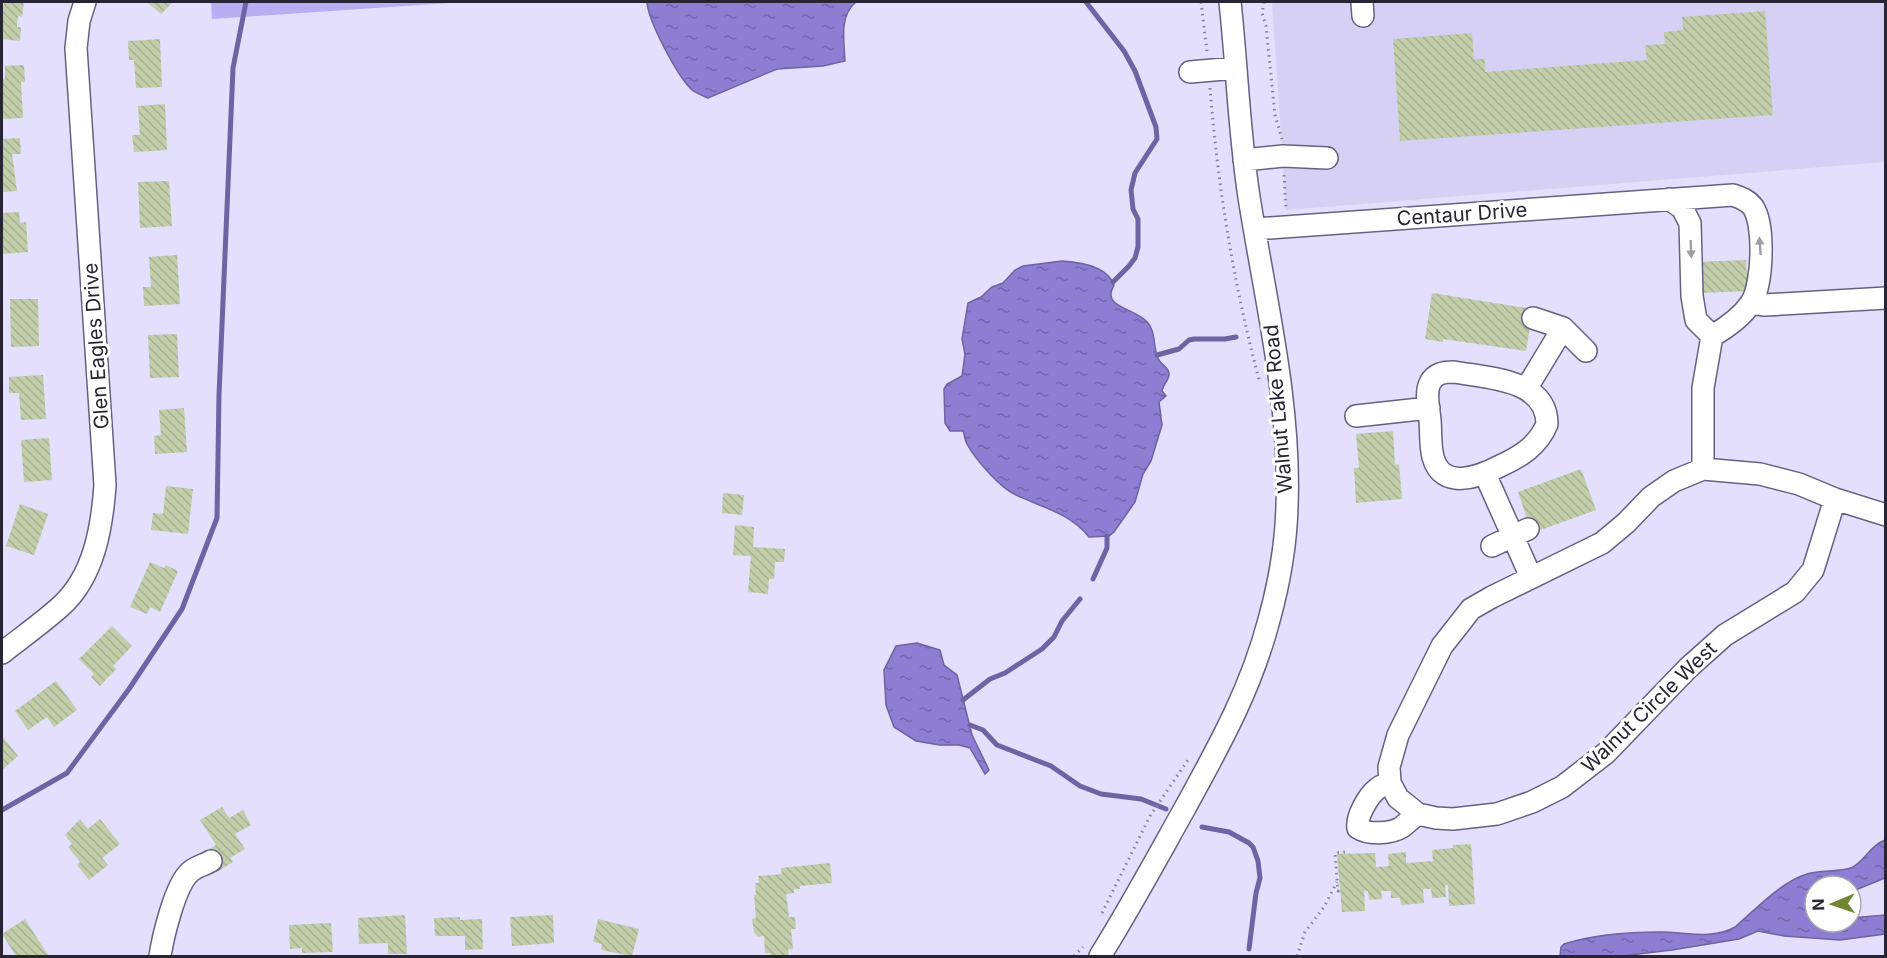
<svg xmlns="http://www.w3.org/2000/svg" width="1887" height="958" font-family="Inter,sans-serif">
<style>
.built{fill:#d6d1f4}
.green{fill:#b9aef4}
.water{fill:url(#water-ripples);stroke:#6e63a3;stroke-width:1.5}
.lines{fill:none;stroke-linecap:round;stroke-linejoin:round}
.stream{stroke:#6e63a3;stroke-width:5}
.building{fill:url(#building-back-hatch)}
.minor-casing{stroke:#656180;stroke-width:24}
.path{stroke:#868398;stroke-width:3;stroke-dasharray:1.5 4.5;stroke-linecap:butt}
.minor{stroke:#fff;stroke-width:21}
.oneway{fill:#9e9da3}
.labels{text-anchor:middle;stroke-width:6;stroke-linejoin:round;paint-order:stroke}
.street-label{font-size:20px;fill:#272533;stroke:#fff}
</style>
<defs>
<pattern id="water-ripples" width="26" height="14" patternUnits="userSpaceOnUse" patternTransform="scale(1.5)"><rect width="26" height="14" fill="#8d7dd3"/><path d="M2 4q2-2 4 0t4 0M15 11q2-2 4 0t4 0" fill="none" stroke="#7366ac"/></pattern>
<pattern id="building-back-hatch" width="6" height="6" patternUnits="userSpaceOnUse" patternTransform="scale(1.5)"><rect width="6" height="6" fill="#c2cdaa"/><path d="M-1 5l2 2M0 0l6 6M5-1l2 2" fill="none" stroke="#a7b093"/></pattern>
</defs>
<rect width="100%" height="100%" fill="#e3dffc"/>
<!-- built -->
<path class="built" d="M1272,2H1885V162L1286,210Z"/>
<!-- green -->
<path class="green" d="M211,2H464L212,19Z"/>
<!-- water -->
<path class="water" d="M647,2H856C839,16 844,40 845,61L823,66L777,69L708,98C702,95 695,93 691,89C677,75 648,21 647,2Z
M1062,261C1080,262 1107,266 1114,285C1099,310 1142,307 1151,328C1156,338 1153,350 1159,360C1162,366 1169,367 1169,374C1169,381 1163,384 1162,391L1166,396L1159,402L1162,425L1151,461L1143,474L1135,502L1114,532L1109,536L1089,537C1070,513 1041,507 1016,495C1000,488 975,459 967,444C964,439 965,435 963,431H950L945,423L944,389L947,384L962,376L965,354L962,339L968,303L981,297L992,287L1003,283L1015,270L1023,266Z
M917,643L940,650L944,665L957,675L972,735L989,770L985,774L970,748L959,745H940L916,741L894,727L886,705L884,670L896,646Z
M1885,840V878L1851,892V886H1815V922H1851V918L1885,915V934L1840,940L1784,936L1758,931L1739,939L1672,950L1622,956H1560L1561,947L1564,944C1595,934 1629,932 1661,932C1686,932 1713,940 1735,927C1756,909 1781,882 1807,874C1821,869 1841,873 1853,867C1866,859 1871,845 1885,840Z"/>
<g class="lines">
<!-- stream -->
<path class="stream" d="M1086,2L1124,51L1135,71L1156,127L1157,139L1135,173L1131,190L1133,209L1138,219V247L1135,258L1129,266L1113,282
M1157,355L1179,349L1189,340L1194,339H1225L1236,337
M1093,579L1107,548V536
M963,700L990,679L1005,673L1042,649L1054,637L1062,621L1080,599
M970,725L983,730L997,745L1051,766L1080,786L1101,794L1141,799L1166,809
M2,810L67,773L129,689L182,609L217,518L219,395L233,68L246,2
M1202,827L1229,832L1249,843L1253,847L1258,861L1260,878L1256,893L1249,949"/>
</g>
<!-- building -->
<path class="building" d="M4,2H24L22,17L18,16L17,27H21L20,41L2,39V12H3Z
M147,2H173L161,14Z
M1765,11L1773,115L1400,141L1393,39L1472,33L1474,59H1485V72L1647,60L1645,45L1665,44L1664,32L1683,30L1682,17Z
M160,39L162,87L136,88L134,60H129L128,41Z
M24,65L25,82H21L23,118L2,119V79H5V66Z
M165,104L167,150L134,152L132,135H140L138,106Z
M20,138L21,154H12L17,191L2,192V139Z
M169,181L172,226L140,228L138,182Z
M19,212L20,223L26,222L28,252L2,254V213Z
M177,255L180,304L144,306L143,287H151L149,257Z
M1746,260L1748,291L1698,293L1696,262Z
M1432,293L1533,309L1526,351L1443,339V342L1425,339Z
M10,299H38L39,346L11,347Z
M177,334L179,377L150,378L148,335Z
M43,375L46,419L21,420L19,393H9V377Z
M184,408L187,452L155,454L154,436L161,435L159,410Z
M1393,431L1395,465L1399,464L1402,499L1356,503L1354,468H1359L1356,434Z
M49,438L52,480L24,482L21,440Z
M1581,469L1596,510L1532,533L1518,492Z
M166,486L193,489L188,534L151,530L153,513L163,514Z
M723,493L744,495L742,515L722,513Z
M20,504L48,514L34,555L6,546Z
M735,525L754,527L753,547L785,549L784,562H775L774,579H769L768,594L748,592L751,556L733,555Z
M150,562L164,568L166,565L178,571L160,612L150,607L147,614L130,607Z
M112,626L132,646L113,666L116,669L100,686L91,677L94,674L79,659Z
M56,681L77,710L54,727L47,717L28,730L15,711Z
M2,736L18,756L2,770Z
M222,807L229,818L243,810L251,825L235,834L245,849L230,858L233,862L217,872L205,852L216,845L200,820Z
M80,819L88,829L100,819L120,844L102,858L108,865L89,880L77,865L80,862L68,847L72,844L65,835Z
M1471,844L1475,904L1449,906L1448,885H1445L1446,897L1432,898L1431,889H1423L1424,903L1401,905L1400,898H1391V891H1381L1382,899L1369,900L1368,891H1364L1365,911L1342,912L1337,854L1375,853L1376,867L1389,866L1388,854L1406,852V863L1433,861L1432,850L1453,848V845Z
M830,863L832,883L800,886V889H794V893L786,894L789,917H795L796,929H791L793,949H788L789,956H770V953H765L764,936L758,937L754,932L752,919L756,918L754,895H756L755,883H759L758,876L782,874L781,868Z
M405,915L407,954H388V943L359,944L358,918Z
M553,915L554,943L512,946L510,917Z
M460,917V920L482,919L483,949L465,950V936H435L434,918Z
M25,919L48,955L46,956H16L2,934Z
M598,919L639,929L632,956L601,950L602,944L593,942Z
M331,923L333,952L302,953V948L290,949L289,925Z"/>
<g class="lines">
<!-- minor casing -->
<g class="minor-casing">
<path id="minor" d="M1362,2L1363,16
M1190,72L1236,68
M1244,160L1283,156L1327,158
M1669,199L1682,208L1690,223L1692,296L1696,320L1712,336
M1255,229L1733,195C1741,198 1748,200 1753,207C1765,225 1763,285 1751,303C1741,318 1726,328 1712,336L1703,388V469
M1751,303L1765,305L1886,298
M1533,318L1563,328L1586,351
M1454,372C1487,378 1547,379 1547,424C1538,446 1520,457 1500,466C1479,477 1442,491 1433,457C1430,446 1431,431 1430,420C1429,409 1425,393 1430,383C1435,373 1444,372 1454,372Z
M1526,389L1563,328
M1356,416L1429,408
M1485,474L1531,577
M1835,499L1813,570L1795,592L1725,635L1688,668L1606,753L1562,787L1532,802L1497,814L1453,819L1436,818L1418,814L1398,798L1390,783L1389,767L1398,735L1442,646L1471,609L1492,597L1602,543L1626,523L1651,497L1674,481L1703,469L1760,474L1799,484L1835,499L1886,515
M1492,546L1528,529
M2,653C21,638 42,623 60,607C94,577 102,528 105,485L76,48L79,21L85,2
M1390,783C1385,785 1381,785 1377,789C1368,796 1356,817 1358,828C1368,835 1391,834 1402,827C1407,823 1412,818 1418,814
M160,956C163,937 175,885 190,872C195,867 204,865 211,861
M1100,956C1130,908 1157,858 1185,808C1219,746 1251,689 1269,620C1279,584 1286,544 1287,506C1291,402 1265,299 1249,197C1239,132 1237,66 1230,2"/>
</g>
<!-- path -->
<path class="path" d="M1201,2L1207,52
M1264,2L1262,13L1266,26L1275,115L1282,139
M1210,88C1218,188 1234,287 1260,383
M1284,175L1286,210
M1339,890L1338,891L1335,853L1345,852
M1102,913L1150,816L1190,757
M1074,956L1083,947
M1297,956L1305,932L1324,907L1337,882"/>
<!-- minor -->
<use href="#minor" class="minor"/>
</g>
<!-- one-way arrows -->
<defs><path id="oneway-solid" d="M-6-.8H1V-3.2L6.5 0L1 3.2V.8H-6Z" transform="scale(1.5)"/></defs>
<g class="oneway">
<use href="#oneway-solid" transform="translate(1760 246) rotate(-94)"/>
<use href="#oneway-solid" transform="translate(1691 249) rotate(88)"/>
</g>
<g class="labels">
<!-- street labels -->
<g class="street-label">
<text transform="translate(1462 214) rotate(-4)" y="7">Centaur Drive</text>
<text transform="translate(96 346) rotate(-94)" y="7">Glen Eagles Drive</text>
<text transform="translate(1278 409) rotate(-95)" y="7">Walnut Lake Road</text>
<text transform="translate(1649 707) rotate(-44)" y="7">Walnut Circle West</text>
</g>
</g>
<!-- border -->
<rect width="1887" height="958" fill="none" stroke="#272533" stroke-width="6"/>
<!-- north arrow -->
<g transform="translate(1833 904) rotate(268)"><circle r="28" fill="#ffffff" stroke="#a9a8ad" stroke-width="1.5"/>
<path d="M0-4.5L10 22L0 15L-10 22Z" fill="#718535"/>
<text y="-9" font-size="16" font-weight="bold" text-anchor="middle" fill="#272533">N</text>
</g>
</svg>
